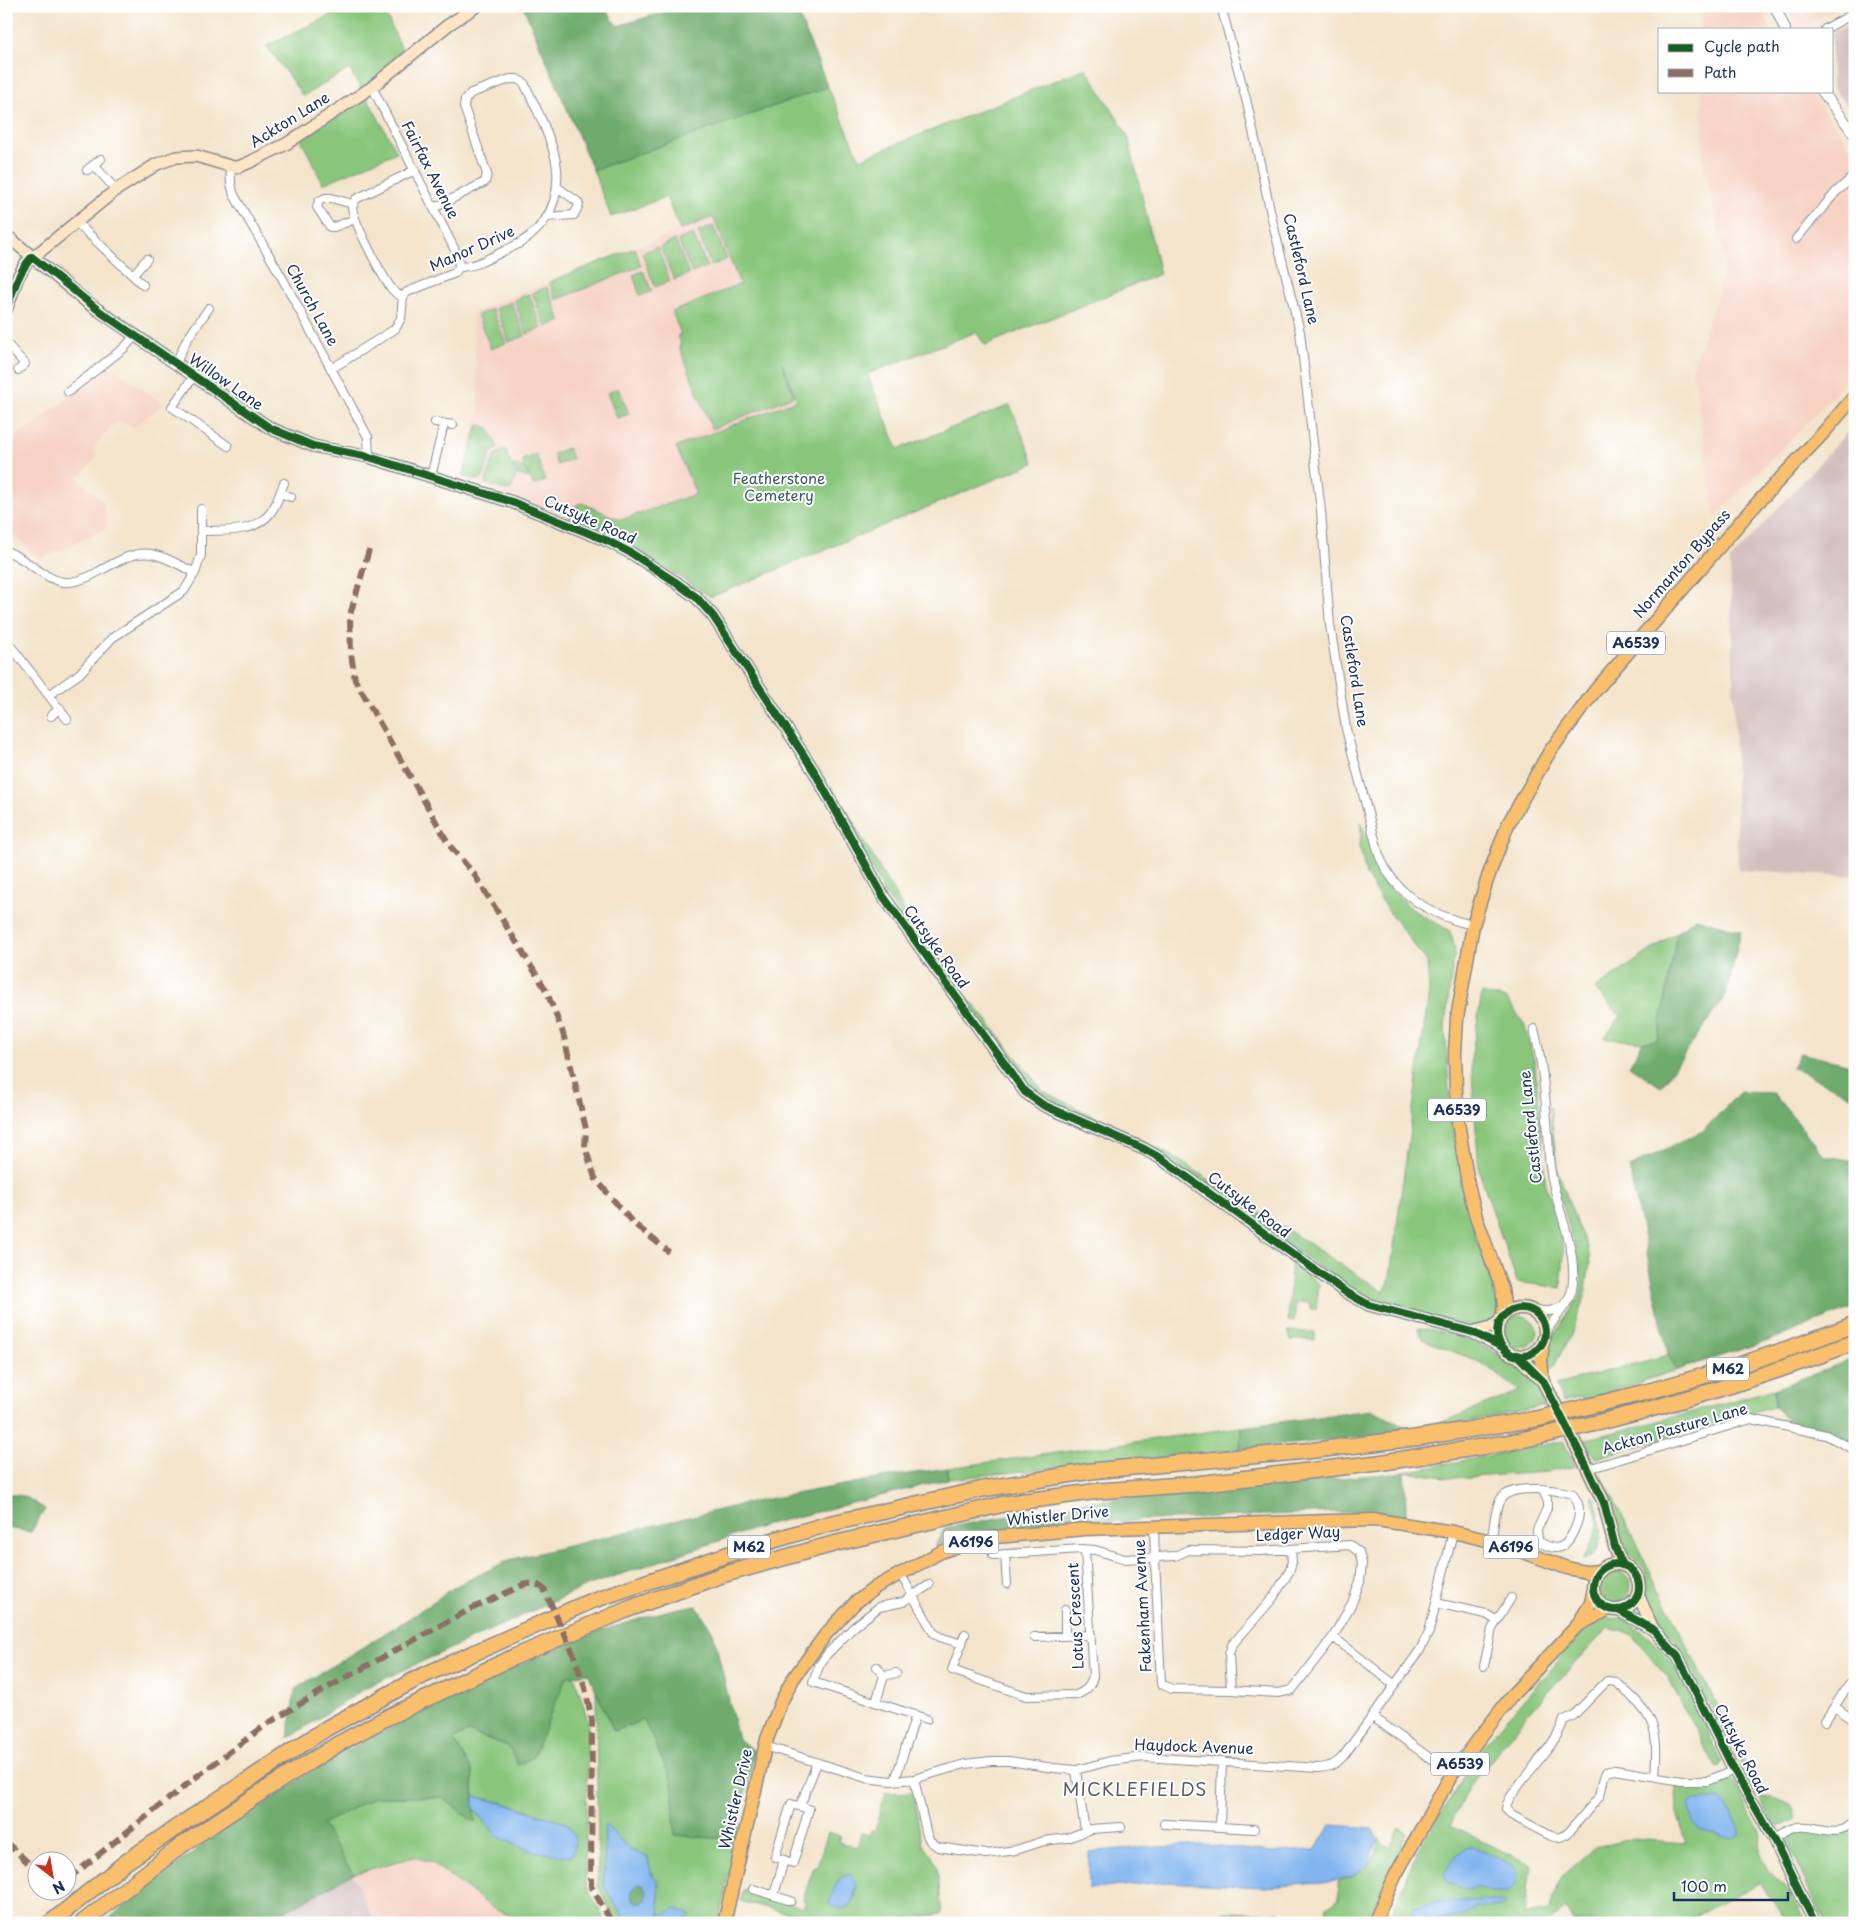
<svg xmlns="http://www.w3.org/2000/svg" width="1861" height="1929" font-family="'Playpen Sans',sans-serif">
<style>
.built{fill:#f6d2c4}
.industrial{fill:#d1bfbe}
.green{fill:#89c67c;stroke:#527a6d;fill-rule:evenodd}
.forest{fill:#6eab6c;stroke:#446d65}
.water{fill:#82b5ef;stroke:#4e72a6;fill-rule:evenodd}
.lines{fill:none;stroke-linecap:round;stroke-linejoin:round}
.minor-casing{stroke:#878a94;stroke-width:10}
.tertiary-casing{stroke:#878a94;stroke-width:12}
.secondary-casing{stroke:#878a94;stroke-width:14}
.primary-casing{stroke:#878a94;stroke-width:15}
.motorway-casing{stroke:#878a94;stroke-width:18}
.minor{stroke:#fff;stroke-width:8}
.tertiary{stroke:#fff;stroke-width:10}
.secondary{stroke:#fde5c5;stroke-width:11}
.primary{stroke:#f9bf6d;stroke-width:12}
.motorway{stroke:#f9bf6d;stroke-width:15}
.motorway-bridge-casing{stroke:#878a94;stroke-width:18;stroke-linecap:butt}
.motorway-bridge{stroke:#f9bf6d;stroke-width:15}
.quiet{stroke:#8d6e63;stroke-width:6;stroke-dasharray:12 6;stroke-linecap:butt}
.cycleway-casing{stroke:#fff;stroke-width:11}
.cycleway{stroke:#1b5e20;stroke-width:8}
.labels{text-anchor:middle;stroke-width:4;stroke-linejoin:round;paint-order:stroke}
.shield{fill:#fff;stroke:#5f6d8e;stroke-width:1}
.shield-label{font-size:14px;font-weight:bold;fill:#1b2f5e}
.street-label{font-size:15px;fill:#1b2f5e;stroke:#fff}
.park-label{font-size:15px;fill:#3c5c67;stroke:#fff}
.quarter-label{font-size:18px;letter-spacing:1px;fill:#5b5a64;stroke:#fff}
</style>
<rect width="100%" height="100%" fill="#fff"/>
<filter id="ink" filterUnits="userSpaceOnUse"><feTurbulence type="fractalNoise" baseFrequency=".02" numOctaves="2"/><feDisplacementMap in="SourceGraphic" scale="10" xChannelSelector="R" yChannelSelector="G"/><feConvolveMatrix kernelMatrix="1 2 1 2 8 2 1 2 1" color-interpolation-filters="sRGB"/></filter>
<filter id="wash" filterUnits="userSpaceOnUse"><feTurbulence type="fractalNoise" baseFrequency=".0096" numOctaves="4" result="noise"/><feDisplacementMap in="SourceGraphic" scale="20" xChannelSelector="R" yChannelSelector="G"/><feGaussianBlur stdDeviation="1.12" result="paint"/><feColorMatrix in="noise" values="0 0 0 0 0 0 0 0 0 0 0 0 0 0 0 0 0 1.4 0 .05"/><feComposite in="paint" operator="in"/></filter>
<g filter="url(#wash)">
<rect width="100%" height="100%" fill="#f3e4cb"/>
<!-- built -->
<path class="built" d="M1699,6H1762L1770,29H1700Z
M1787,6H1842L1796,29Z
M1052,83L1128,136L1160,274L985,345L976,332L677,447L696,494L600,527L461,478L479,410L472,312Z
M1702,91H1810L1855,153V367L1831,398L1715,517L1696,388L1692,370L1715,303L1725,261L1703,159Z
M110,366L164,404L134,427L116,422L93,447L97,457L78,479L104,502L107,528L39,560L6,528V445Z
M414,1857L431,1862L494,1909L528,1923H374L353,1874Z"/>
<!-- industrial -->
<path class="industrial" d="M1855,22V114L1832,88V33Z
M1855,417V876L1738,870L1730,561L1851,428Z
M353,1874L374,1923H264L284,1911Z"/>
<!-- green -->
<path class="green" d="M349,6H382L405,56L362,90L349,69L303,96L267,46Z
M1086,68L1128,136L1160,274L985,345L976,332L867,374L898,449L1010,405L1034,463L711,597L601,527L597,528L569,517V512L575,506L582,503L621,520L696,494L676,447L797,400L782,363L794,396L712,429L679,346L681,344L678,335L681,334L672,312L740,284L713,217L680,230L666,197L611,217L593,170L828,87L860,159Z
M366,96L397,152L323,184L301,139Z
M713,226L727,259L711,266L698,232Z
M693,234L707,267L692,273L678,240Z
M675,240L689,274L674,280L660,247Z
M657,247L670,281L655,287L642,253Z
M635,248L641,266L556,300L549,282Z
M643,271L652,291L640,296L633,275Z
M547,287L561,321L546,327L532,293Z
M529,294L542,328L527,334L514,300Z
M511,302L525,336L509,342L496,308Z
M492,309L506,343L491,349L477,315Z
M618,388L629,414L617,418L607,393Z
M480,425L489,428L498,448L491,453L483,478L478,480L463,477L477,427Z
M568,448L572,459L557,465L553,454Z
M505,449L516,478L510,491L485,484L495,455Z
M536,454L545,481L533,485L526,469L529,478L517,475L513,465L525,467L522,460Z
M832,787L911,922L954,980L958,988L981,1013L1043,1091L1169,1154L1384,1292L1389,1282L1429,991L1427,962L1386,908L1366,875L1360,848L1361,823L1387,885L1413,910L1450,931L1455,948L1445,1026L1450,1103L1462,1181L1476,1237L1500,1301L1498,1318L1480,1329L1369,1302L1155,1152L1035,1097L884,893L830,788Z
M1677,932L1658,1040L1643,1042L1604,1038L1621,1016L1595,989Z
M1482,993L1507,999L1524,1024L1535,1064L1546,1189L1557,1217L1564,1254L1561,1288L1517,1282L1479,1171L1471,1059Z
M1550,1106L1557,1168L1577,1225L1588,1247L1590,1264L1586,1290L1579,1313L1571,1335L1553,1368L1549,1369V1348L1552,1339L1579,1297L1582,1281L1575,1246L1556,1184Z
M1294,1264L1319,1284L1316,1309H1310V1303L1296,1302L1294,1321H1288L1291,1265Z
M1505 1332a16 16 0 1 1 32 0a16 16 0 1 1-32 0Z
M1418,1328C1458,1331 1511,1354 1538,1385C1543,1391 1546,1398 1550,1405L1417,1432L1520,1391L1482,1363L1422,1339Z
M1288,1331L1315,1332V1340H1291Z
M1668,1355L1677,1370L1582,1401L1581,1397L1562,1402L1556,1385Z
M1774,1389V1406L1596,1458L1584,1440L1682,1415Z
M1241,1427L1240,1449L948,1479V1468Z
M1563,1441L1576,1466L1548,1472L1453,1478L1405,1472Z
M1601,1474L1763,1797L1772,1798L1793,1808L1796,1819L1778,1827L1775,1825L1675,1640C1660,1626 1649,1618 1647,1596C1647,1589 1647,1579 1645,1573C1641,1562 1629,1556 1622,1548L1596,1476Z
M1593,1495C1601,1516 1606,1535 1594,1555L1584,1559L1599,1524L1591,1496Z
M1599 1587a16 16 0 1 1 32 0a16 16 0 1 1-32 0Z
M1622,1618C1676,1645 1697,1711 1722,1762L1720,1767L1716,1768L1668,1678L1632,1634L1608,1628L1533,1708L1468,1788L1450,1825L1531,1865L1525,1915L1549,1911L1559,1879L1596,1847L1633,1839L1686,1843L1677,1816L1676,1785L1713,1786L1730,1779L1734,1783L1760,1831L1759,1851L1768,1871L1791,1892L1807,1923H1787L1760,1882L1684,1923H1573L1565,1909L1548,1923H1387L1417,1852L1484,1745L1562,1656L1560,1654L1585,1630L1606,1619Z
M574,1675L588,1720L585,1882L606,1923H528L494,1909L431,1862L414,1857L353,1874L322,1824L375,1797H442L475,1822L474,1808L498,1837L531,1851L568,1824L515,1806L474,1796L472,1771L453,1739L468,1732L508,1746L518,1765L533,1757L566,1676Z
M596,1691L614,1731L644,1720L672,1781L675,1835L736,1840L720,1916L711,1923H683L689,1916L660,1917L658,1883L652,1876L647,1856L630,1850L606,1825L604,1886L627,1923H617L598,1886Z
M913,1792L922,1845L932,1855L937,1866L942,1914L872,1923H825L740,1901L743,1890L803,1908L805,1902L803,1899L814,1867H817L828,1832L840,1836L838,1842L857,1847L861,1834L869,1836L871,1830H875L885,1793ZM839,1879L857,1884L855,1897L849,1907L829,1904Z
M1855,1827V1923H1826L1785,1836L1801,1831H1812L1826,1835H1841Z
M1399,1828L1408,1832L1366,1923H1325L1328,1907L1339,1898L1338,1881C1359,1877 1380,1861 1379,1838L1383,1844L1390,1847Z
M1279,1911L1280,1923H1219L1222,1912L1270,1913Z"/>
<!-- forest -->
<path class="forest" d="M523,6H604L617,26L686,6H795L828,87L593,170Z
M1696,918L1741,931L1726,995L1661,1087L1629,1066L1643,1042L1658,1040L1677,932Z
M1800,1053L1855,1066V1098L1792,1067Z
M1740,1092L1773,1093L1825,1156L1855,1161V1307L1771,1340L1677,1370L1668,1355L1629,1167L1703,1131Z
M1855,1358V1449L1790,1424L1774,1406V1389Z
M1371,1410L1417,1432L1240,1449L1241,1427Z
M948,1468V1479L769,1524L589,1585L369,1686L288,1738L295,1689L408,1619L456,1586L509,1560L752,1502L881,1478Z
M1405,1472L1406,1515L1337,1512L1038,1525L972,1534L935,1545L945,1528L1082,1502Z
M6,1494L24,1496L45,1509L31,1532L6,1528Z
M696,1605L713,1632L738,1739L755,1751L736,1840L675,1835L672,1781L644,1720L614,1731L588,1673L566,1677L533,1757L518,1765L508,1746L468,1732L453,1739L472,1771L475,1823L442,1797H375L322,1824L353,1874L264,1923H103L202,1845L331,1758L498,1674L593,1633L669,1610Z
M638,1884H643L647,1894L646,1900L639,1903L632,1899L631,1892Z"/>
<!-- water -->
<path class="water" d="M474,1796L514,1806L568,1824C575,1836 578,1845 570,1857L531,1851L498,1837L474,1808Z
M1718,1799C1730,1804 1739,1822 1739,1835L1732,1838L1700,1829L1693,1823L1688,1805L1694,1800Z
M605,1824L630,1850L647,1856L652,1876L658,1882L660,1917L675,1908L690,1915L683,1923H627L604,1886ZM638,1884H643L647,1894L646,1900L639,1903L632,1899L631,1892Z
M1331,1825L1372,1828L1378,1840L1369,1863L1353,1876L1323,1883L1264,1887L1166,1882L1089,1889V1852L1118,1849L1201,1845L1273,1852L1315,1850Z
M1468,1847C1477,1848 1510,1862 1515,1869C1518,1873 1517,1879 1517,1884L1508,1892H1492L1477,1887L1464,1889L1447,1882L1444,1874C1451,1862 1456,1853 1468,1847Z
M846,1875H851L857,1884L853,1902L845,1909L832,1907L829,1904C832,1894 836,1879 846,1875Z
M1484,1900L1506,1903L1503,1907H1477L1464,1916L1412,1923L1410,1919L1414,1908L1432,1903Z"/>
</g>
<g filter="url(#ink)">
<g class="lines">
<!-- minor casing -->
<g class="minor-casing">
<path id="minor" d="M1221,6L1247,103L1274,228L1300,332L1321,511L1330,625L1346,729L1379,855C1395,895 1432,916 1473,925
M1825,29L1855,13
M372,87L458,256L459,267
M94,165L116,190
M230,166L231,184L234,195L280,274L368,437L369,457
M87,170L101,159
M353,204L331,198H325L319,201L317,207L330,227H334L355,219
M547,217L574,215L579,205L578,202L557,187
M77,223L143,285
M1796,239L1836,192L1855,175
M133,275L147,259
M403,297L407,292L455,273L459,267C476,267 491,257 506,250C541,235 560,208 557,169C555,145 535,105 524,83L517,79H510L471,93L465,100L464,107L487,174L485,182L434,208
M6,343L25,364L18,370
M176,363L186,341L209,308
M331,369L395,329L401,318L403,297C398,295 394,292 391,288C382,276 353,221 352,207L356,199L415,170
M194,376L172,407L228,446
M68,392L124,348L135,336
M435,422L453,425
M431,476L444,424
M280,493L291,497
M202,531C226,530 255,534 271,512C277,504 280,493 284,483
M6,551C25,557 44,579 63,582C74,583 87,578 96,573C143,546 148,548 195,573
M6,640L67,719
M49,695L79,674L112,638L184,591L195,573L201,555V509
M51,716L60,708
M1534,1029C1543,1063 1546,1100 1548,1135C1549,1145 1548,1155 1550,1165C1554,1207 1579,1246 1572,1289C1570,1303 1552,1321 1545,1334
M1533,1311H1550L1562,1307
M1588,1469L1751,1419L1826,1435L1855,1450
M1491,1541C1494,1529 1494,1514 1499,1502C1508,1482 1556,1490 1573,1494C1575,1499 1579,1503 1579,1509C1580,1520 1570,1547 1556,1548C1550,1548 1543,1544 1538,1541L1537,1530L1547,1508V1499L1542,1489
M1005,1554L1007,1584
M993,1555L1081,1549L1095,1550L1125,1559L1175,1556L1188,1550L1261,1551L1350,1545L1359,1552L1362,1563L1360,1582L1352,1603L1333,1637L1292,1690L1278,1693L1231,1690L1172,1689L1161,1684L1155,1558L1154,1526
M900,1573L933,1632L940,1637L962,1644
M1436,1603L1486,1614L1497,1621
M965,1634L952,1670L1026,1696L1076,1695C1086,1691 1090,1687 1093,1677L1085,1550
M1065,1636V1610
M1034,1637L1091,1635
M1333,1637L1395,1685
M1484,1666L1492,1629L1511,1598
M877,1667L884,1676L896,1673
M1231,1690L1229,1654L1232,1645L1273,1598L1289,1572L1292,1562L1291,1549
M876,1702L884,1676
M1835,1707L1855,1721
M1373,1717L1452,1774
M927,1719L813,1682L820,1664L828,1653L854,1627L879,1607L903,1602L929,1585
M1825,1721L1849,1684
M765,1746L866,1778L891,1781L914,1779L965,1764L991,1761H1009L1053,1768L1076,1770L1110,1761L1144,1757L1318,1768C1331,1767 1337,1764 1345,1754L1420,1650L1429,1632L1453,1532
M1076,1770L1085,1831
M1655,1776C1659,1725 1654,1716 1616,1682L1607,1681L1573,1716L1564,1720C1555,1746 1532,1766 1517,1788C1512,1795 1507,1800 1506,1809L1511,1815L1551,1836C1558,1839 1562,1837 1568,1833L1600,1796L1604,1777L1606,1772L1615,1770L1682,1781H1707L1734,1770
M914,1779L927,1835L930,1841L938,1847L986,1854L1016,1850L1044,1841L1068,1838L1091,1829L1121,1827
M895,1780L916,1715
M791,1804L809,1809L793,1863L775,1857Z
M800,1806L817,1763
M1164,1824L1220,1827L1222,1761
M1220,1827L1254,1829
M1773,1838C1781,1834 1789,1828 1798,1827C1820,1824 1835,1841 1855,1821
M753,1889L791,1901
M774,1895L784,1860
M725,1919L739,1923"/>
</g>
<!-- tertiary casing -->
<g class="tertiary-casing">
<path id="tertiary" d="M1775,6L1785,29
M1822,91L1855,135"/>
</g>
<!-- secondary casing -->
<g class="secondary-casing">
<path id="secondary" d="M6,235L88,303L270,428L313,446L369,457L512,502L608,541L631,553L674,581L696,597L713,616L814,771L883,896L1025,1092L1043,1105L1144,1149L1162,1159L1344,1291L1369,1305L1472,1332L1504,1348
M6,310L18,277L26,263L116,190L157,164L176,157L196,156L233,167H238L248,163L286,144L372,87L448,25L477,6
M1472,1332L1491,1327L1500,1321
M1638,1594L1653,1629
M1618,1610L1654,1630L1678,1657L1734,1770L1773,1838L1815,1923"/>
</g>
<!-- primary casing -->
<g class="primary-casing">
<path id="primary" d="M1497 1332a24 24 0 1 1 48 0a24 24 0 1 1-48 0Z
M1502,1318L1504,1305L1502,1289L1476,1217L1468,1184L1458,1122L1456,1089L1455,1053L1457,1018L1473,925L1488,877L1508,824L1550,751L1594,692L1749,512L1824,432L1855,396
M1543,1342L1541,1360L1543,1381
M1517,1355L1543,1381L1588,1469L1604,1503L1615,1547L1622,1565
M1593 1587a23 23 0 1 1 46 0a23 23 0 1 1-46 0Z
M1579,1625L1609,1609
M724,1923L767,1739L781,1702L793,1679L826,1634L855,1603L876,1587L941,1552L964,1544L995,1537L1085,1529L1329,1521L1377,1520L1453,1532L1499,1543L1567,1568L1586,1572L1600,1571
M1374,1923L1396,1874L1452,1774L1514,1693L1577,1626L1591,1603L1593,1593"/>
</g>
<!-- motorway casing -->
<g class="motorway-casing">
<path id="motorway" d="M1598,1404C1686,1383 1771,1357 1855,1324
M1601,1422C1688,1400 1772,1374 1855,1342
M50,1923L126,1862L177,1827L327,1728L422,1676L591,1601L741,1550L828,1524L983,1489L1091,1471L1316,1450L1415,1438L1536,1419
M82,1923L182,1845L263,1791L338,1744L388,1717L514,1657L631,1608L722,1575L833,1544L1004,1504L1099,1491L1196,1484L1378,1463L1506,1443L1540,1436"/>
</g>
<!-- minor -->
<use href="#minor" class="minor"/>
<!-- tertiary -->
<use href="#tertiary" class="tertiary"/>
<!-- secondary -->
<use href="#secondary" class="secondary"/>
<!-- primary -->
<use href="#primary" class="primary"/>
<!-- motorway -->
<use href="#motorway" class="motorway"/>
<!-- motorway-bridge casing -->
<g class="motorway-bridge-casing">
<path id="motorway-bridge" d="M1536,1419L1598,1404
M1540,1436L1601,1422"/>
</g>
<!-- motorway-bridge -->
<use href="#motorway-bridge" class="motorway-bridge"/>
<!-- quiet -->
<path class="quiet" d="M369,550L350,615L351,653L355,680L450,846L474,874L546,990L563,1033L586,1129L585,1147L595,1178L632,1222L669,1252
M6,1842L38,1872
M68,1879L196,1777L267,1724L325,1689L467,1611L523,1585C533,1583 537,1583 544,1589L573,1653L585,1688L592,1720L591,1886L612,1923
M713,1923L718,1921L724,1922"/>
<!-- cycleway casing -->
<g class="cycleway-casing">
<path id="cycleway" d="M6,310C13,291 18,272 32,257L102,313L270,428L313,446L369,457L512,502L608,541L631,553L674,581L696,597L713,616L814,771L883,896L1025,1092L1043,1105L1144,1149L1162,1159L1344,1291L1369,1305L1472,1332L1504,1348
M1497 1332a24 24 0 1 1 48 0a24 24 0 1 1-48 0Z
M1517,1355L1543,1381L1588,1469L1604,1503L1615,1547L1622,1565
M1593 1587a23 23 0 1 1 46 0a23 23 0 1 1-46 0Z
M1618,1610L1654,1630L1678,1657L1734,1770L1773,1838L1815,1923"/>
</g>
<!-- cycleway -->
<use href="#cycleway" class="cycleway"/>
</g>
</g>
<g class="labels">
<!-- shield labels -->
<g class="shield">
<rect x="1607" y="631.5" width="58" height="23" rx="4"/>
<rect x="1428" y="1098.5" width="58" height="23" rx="4"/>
<rect x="1707" y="1357.5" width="42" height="23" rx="4"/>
<rect x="943.5" y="1530.5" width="55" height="23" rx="4"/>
<rect x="728" y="1535.5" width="42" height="23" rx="4"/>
<rect x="1483.5" y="1535.5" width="55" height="23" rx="4"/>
<rect x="1431" y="1752.5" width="58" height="23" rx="4"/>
</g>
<g class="shield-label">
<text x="1636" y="648">A6539</text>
<text x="1457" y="1115">A6539</text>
<text x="1728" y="1374">M62</text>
<text x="971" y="1547">A6196</text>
<text x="749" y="1552">M62</text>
<text x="1511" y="1552">A6196</text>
<text x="1460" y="1769">A6539</text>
</g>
<!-- street labels -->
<g class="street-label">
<text transform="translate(290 120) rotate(-32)" y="5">Ackton Lane</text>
<text transform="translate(430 170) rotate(63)" y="5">Fairfax Avenue</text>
<text transform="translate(472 249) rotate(-24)" y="5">Manor Drive</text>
<text transform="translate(1301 269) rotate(77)" y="5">Castleford Lane</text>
<text transform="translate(312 305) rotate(61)" y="5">Church Lane</text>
<text transform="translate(226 382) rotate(35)" y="5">Willow Lane</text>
<text transform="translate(590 520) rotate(24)" y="5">Cutsyke Road</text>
<text transform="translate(1682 564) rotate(-49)" y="5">Normanton Bypass</text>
<text transform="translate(1354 671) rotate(81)" y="5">Castleford Lane</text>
<text transform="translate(936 947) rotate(54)" y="5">Cutsyke Road</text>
<text transform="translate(1531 1127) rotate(-96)" y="5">Castleford Lane</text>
<text transform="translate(1249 1205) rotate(37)" y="5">Cutsyke Road</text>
<text transform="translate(1675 1429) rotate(-16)" y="5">Ackton Pasture Lane</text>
<text transform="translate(1058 1516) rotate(-5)" y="5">Whistler Drive</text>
<text transform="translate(1298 1534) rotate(-3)" y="5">Ledger Way</text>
<text transform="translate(1143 1606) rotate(-93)" y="5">Fakenham Avenue</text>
<text transform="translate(1076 1616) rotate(-93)" y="5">Lotus Crescent</text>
<text transform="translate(1194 1747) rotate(2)" y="5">Haydock Avenue</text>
<text transform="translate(1741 1749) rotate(63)" y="5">Cutsyke Road</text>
<text transform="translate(736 1799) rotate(-77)" y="5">Whistler Drive</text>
</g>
<!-- park labels -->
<g class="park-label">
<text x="779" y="484">Featherstone<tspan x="779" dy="17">Cemetery</tspan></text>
</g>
<!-- quarter labels -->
<g class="quarter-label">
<text x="1135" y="1796">MICKLEFIELDS</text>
</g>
</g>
<!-- margin -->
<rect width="1861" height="1929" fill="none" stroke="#fff" stroke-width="25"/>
<!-- legend -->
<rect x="1658" y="28" width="175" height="65" fill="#ffffff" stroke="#a4acbf"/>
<rect x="1668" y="44" width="25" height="8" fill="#1b5e20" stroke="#a4acbf"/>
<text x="1704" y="52" font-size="15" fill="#1b2f5e">Cycle path</text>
<rect x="1668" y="69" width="25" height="8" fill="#8d6e63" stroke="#a4acbf"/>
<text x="1704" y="78" font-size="15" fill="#1b2f5e">Path</text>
<!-- north arrow -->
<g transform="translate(52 1876) rotate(149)"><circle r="24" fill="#ffffff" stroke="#a4acbf"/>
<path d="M0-4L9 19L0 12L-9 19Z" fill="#c8321e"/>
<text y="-8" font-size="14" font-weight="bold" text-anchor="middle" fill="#1b2f5e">N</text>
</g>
<!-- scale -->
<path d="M1674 1892v8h114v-8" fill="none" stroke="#1b2f5e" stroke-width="2.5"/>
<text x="1681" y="1892" font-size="15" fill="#1b2f5e" stroke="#ffffff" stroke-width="4" paint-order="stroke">100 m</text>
</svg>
